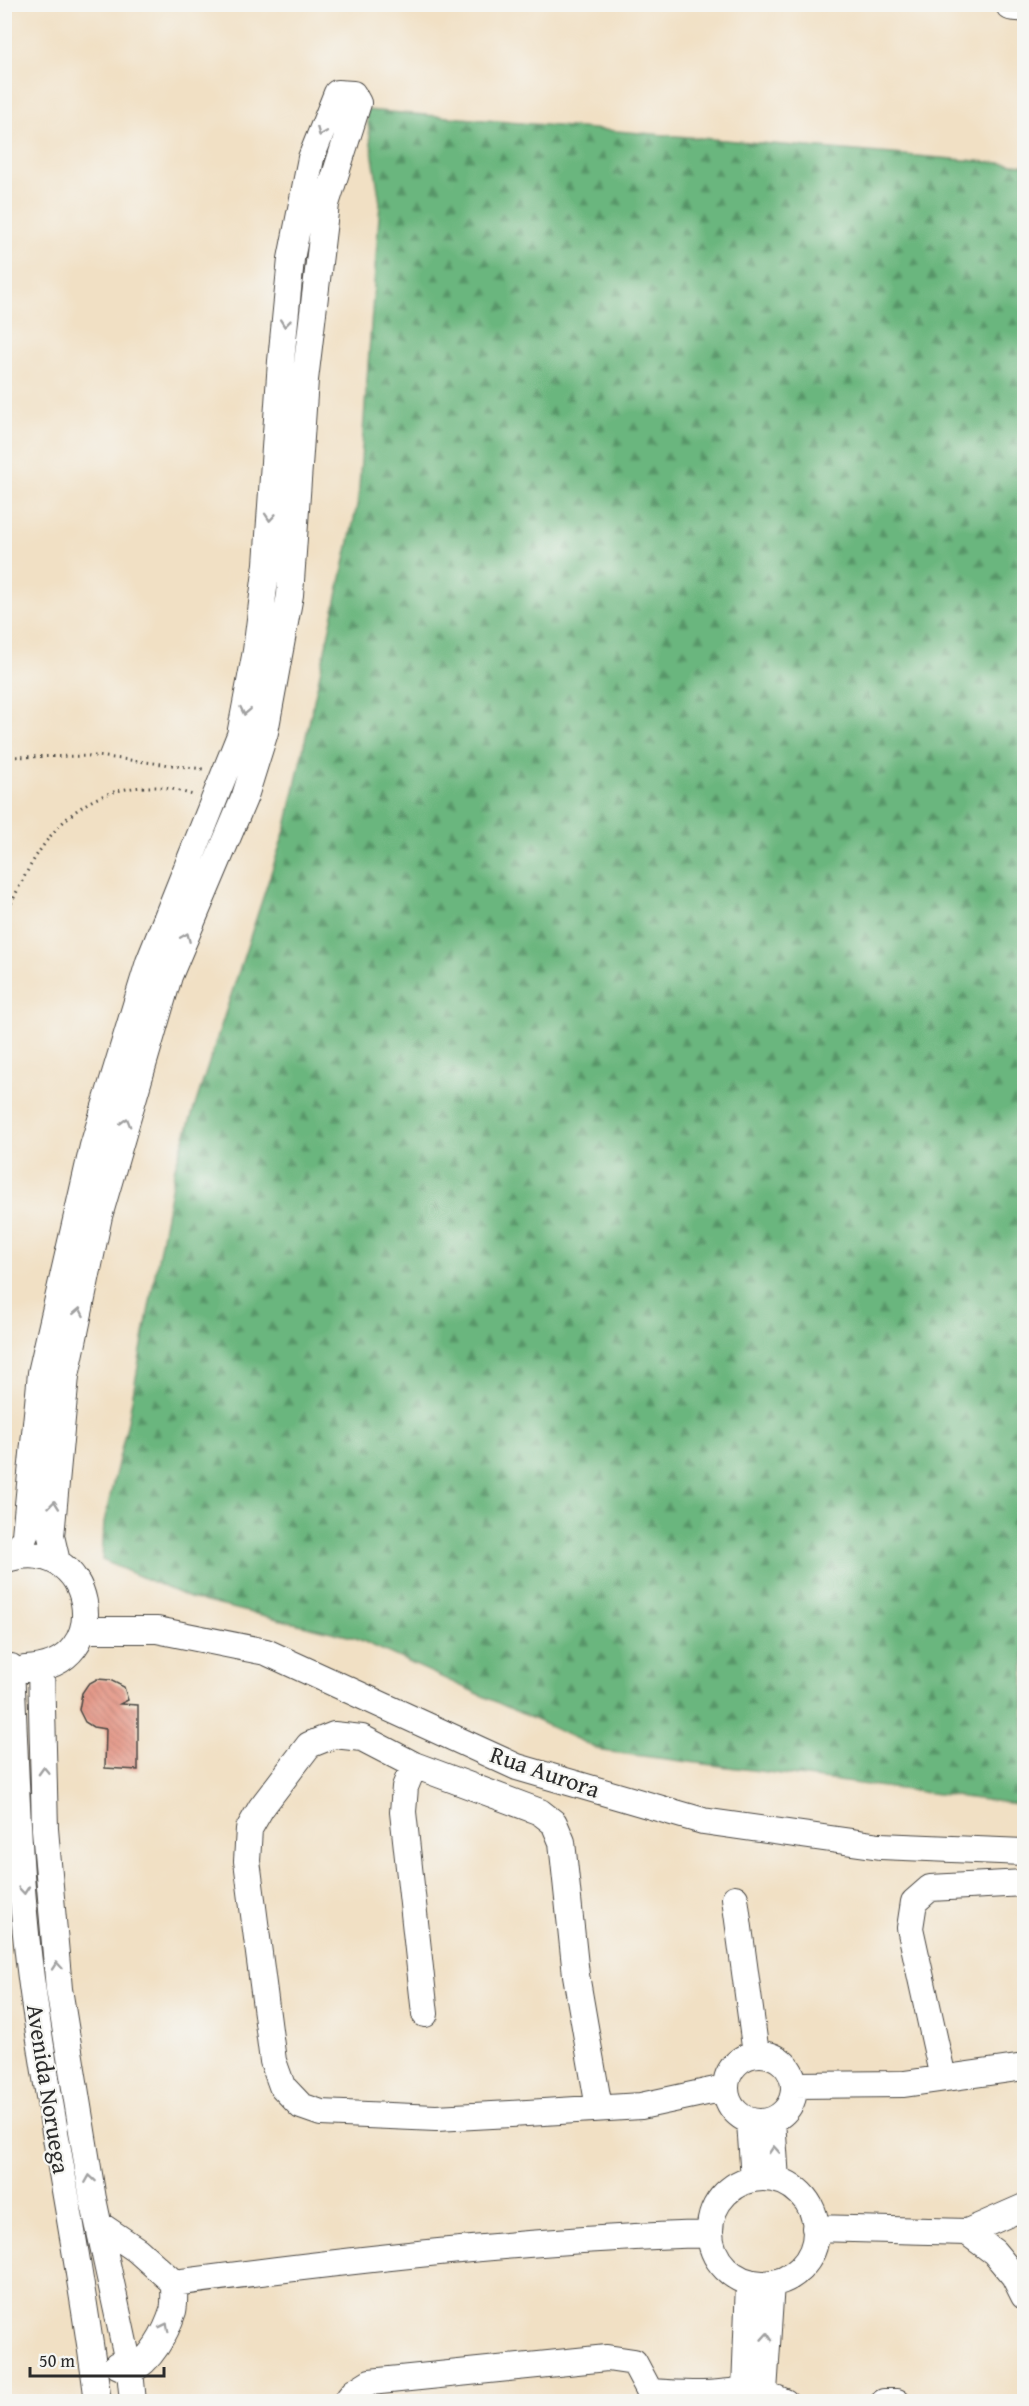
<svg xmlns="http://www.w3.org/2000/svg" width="1029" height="2406" font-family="'Gentium Book Plus',serif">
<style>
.forest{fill:url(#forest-firs);stroke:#4a7054;stroke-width:1.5}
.building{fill:url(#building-back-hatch)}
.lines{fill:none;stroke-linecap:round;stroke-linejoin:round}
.minor-casing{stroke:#494642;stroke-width:28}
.major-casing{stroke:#494642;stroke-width:35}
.path{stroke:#494642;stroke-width:3;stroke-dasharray:1.5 4.5;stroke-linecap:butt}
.minor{stroke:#fff;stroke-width:26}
.major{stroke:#fff;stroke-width:33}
.oneway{stroke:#a0a0a0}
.labels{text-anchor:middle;stroke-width:4.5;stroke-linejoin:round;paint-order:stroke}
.street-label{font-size:24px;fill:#2b2b2b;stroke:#f6f6f2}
</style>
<defs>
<pattern id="forest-firs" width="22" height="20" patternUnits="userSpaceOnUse" patternTransform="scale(1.5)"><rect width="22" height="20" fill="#6ab67e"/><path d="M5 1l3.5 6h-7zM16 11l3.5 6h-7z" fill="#579467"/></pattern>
<pattern id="building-back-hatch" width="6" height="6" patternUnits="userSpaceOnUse" patternTransform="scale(1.5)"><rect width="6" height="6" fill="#e38e7d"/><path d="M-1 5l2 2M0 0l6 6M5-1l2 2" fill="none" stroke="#b87467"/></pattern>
</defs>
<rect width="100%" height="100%" fill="#f6f6f2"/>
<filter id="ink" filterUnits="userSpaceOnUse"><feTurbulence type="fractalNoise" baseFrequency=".0167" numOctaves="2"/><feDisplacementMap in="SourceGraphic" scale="12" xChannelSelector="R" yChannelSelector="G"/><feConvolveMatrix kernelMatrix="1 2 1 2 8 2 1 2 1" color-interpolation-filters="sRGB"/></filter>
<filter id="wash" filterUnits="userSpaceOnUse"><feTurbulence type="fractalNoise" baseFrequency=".008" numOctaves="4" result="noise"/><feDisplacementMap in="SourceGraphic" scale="24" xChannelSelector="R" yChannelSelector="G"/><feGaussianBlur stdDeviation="1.35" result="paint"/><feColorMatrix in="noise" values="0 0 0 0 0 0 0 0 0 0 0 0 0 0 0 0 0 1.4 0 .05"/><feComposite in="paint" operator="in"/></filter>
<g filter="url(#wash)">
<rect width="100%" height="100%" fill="#f1e0c4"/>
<!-- forest -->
<path class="forest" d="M366,110L1024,165V1805L603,1751L356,1638L190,1598L102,1560L104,1522L128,1421L175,1167L286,827L358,501L380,203Z"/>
<g id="blocks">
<!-- building -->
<path class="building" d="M97,1679L110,1680L124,1687L128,1700L120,1704L138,1705V1770L105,1768L106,1729L93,1727L85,1722L79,1710L82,1693L88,1684Z"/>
</g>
</g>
<g filter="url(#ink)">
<use href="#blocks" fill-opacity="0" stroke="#494642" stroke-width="1.5"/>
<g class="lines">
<!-- minor casing -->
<g class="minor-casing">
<path id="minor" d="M17,1555L25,1535L41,1373L93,1146L149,962L240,735L256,651L267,564L281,361L291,259L311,158L337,93L353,94L358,103L326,204L305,380L290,595L265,732L245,796L169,976L99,1216L66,1376L51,1536L57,1562
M4,1560C94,1528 120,1667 25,1669
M84,1630H157L266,1652L517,1767L703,1821L880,1846L1024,1852
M11,1667C16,1775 18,1886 33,1993C52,2130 81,2265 98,2402
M41,1668L45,1829L59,1989L93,2199L130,2371L133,2402
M414,1765L405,1787L403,1812L425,2014
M735,1898L756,2054
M726 2088a34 34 0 1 1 68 0a34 34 0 1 1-68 0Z
M943,2078L910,1928L914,1902L930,1888L1024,1883
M794,2085L904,2084L1024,2067
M599,2108L576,1975L562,1842L554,1823L540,1812L414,1765L362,1738L334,1735L309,1745L261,1808L249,1829L247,1861L273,2061L282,2086L301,2106L321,2113L436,2118L511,2114L641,2106L725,2088
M772,2120L776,2180
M750,2122L754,2179
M710 2231a53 53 0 1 1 106 0a53 53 0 1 1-106 0Z
M100,2225L137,2250L174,2283C174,2291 175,2303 173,2311C166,2333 151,2361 130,2371L117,2365
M815,2228L967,2232L994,2252L1014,2276L1024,2296
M967,2232L1024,2207
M174,2283C352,2260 530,2239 710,2234
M745,2389L749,2282
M650,2392C664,2393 679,2394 693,2394C734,2395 744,2383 785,2402
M764,2392L771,2283
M346,2402L354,2392L370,2382L607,2358L634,2362L650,2392L649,2402
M884,2402H897"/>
</g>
<!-- major casing -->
<g class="major-casing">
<path id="major" d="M1012,4L1024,5"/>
</g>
<!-- path -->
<path class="path" d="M4,757L97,756L203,769
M4,920C34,850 70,784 157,787C169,787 182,792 193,795"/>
<!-- minor -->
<use href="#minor" class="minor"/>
<!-- major -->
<use href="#major" class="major"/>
</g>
<!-- one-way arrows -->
<defs><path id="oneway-chevron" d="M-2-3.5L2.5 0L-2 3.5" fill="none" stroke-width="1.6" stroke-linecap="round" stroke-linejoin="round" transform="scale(1.5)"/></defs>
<g class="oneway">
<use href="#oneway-chevron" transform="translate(321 132) rotate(112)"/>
<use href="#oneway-chevron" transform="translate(285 323) rotate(96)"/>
<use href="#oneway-chevron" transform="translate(270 517) rotate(94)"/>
<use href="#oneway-chevron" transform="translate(245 711) rotate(101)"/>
<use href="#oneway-chevron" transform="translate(186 937) rotate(-67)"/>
<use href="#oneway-chevron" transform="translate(126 1122) rotate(-74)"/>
<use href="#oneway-chevron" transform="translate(79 1312) rotate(-79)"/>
<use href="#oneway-chevron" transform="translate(54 1505) rotate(-84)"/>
<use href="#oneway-chevron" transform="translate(44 1771) rotate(-92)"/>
<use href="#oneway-chevron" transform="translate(24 1890) rotate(85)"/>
<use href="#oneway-chevron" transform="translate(57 1966) rotate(-95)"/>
<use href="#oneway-chevron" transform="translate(774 2150) rotate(-94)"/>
<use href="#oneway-chevron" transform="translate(90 2179) rotate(-99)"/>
<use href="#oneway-chevron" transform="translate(165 2327) rotate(-63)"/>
<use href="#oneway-chevron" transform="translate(767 2337) rotate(-86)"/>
</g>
</g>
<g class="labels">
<!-- street labels -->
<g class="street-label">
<text transform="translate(545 1772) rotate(19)" y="8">Rua Aurora</text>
<text transform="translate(48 2089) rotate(81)" y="8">Avenida Noruega</text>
</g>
</g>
<!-- margin -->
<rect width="1029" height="2406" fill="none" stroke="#f6f6f2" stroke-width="24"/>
<!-- scale -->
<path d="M30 2367v9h134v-9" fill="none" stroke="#2b2b2b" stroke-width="3"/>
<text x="39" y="2367" font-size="18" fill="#2b2b2b" stroke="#f6f6f2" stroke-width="4.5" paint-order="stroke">50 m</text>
</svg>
